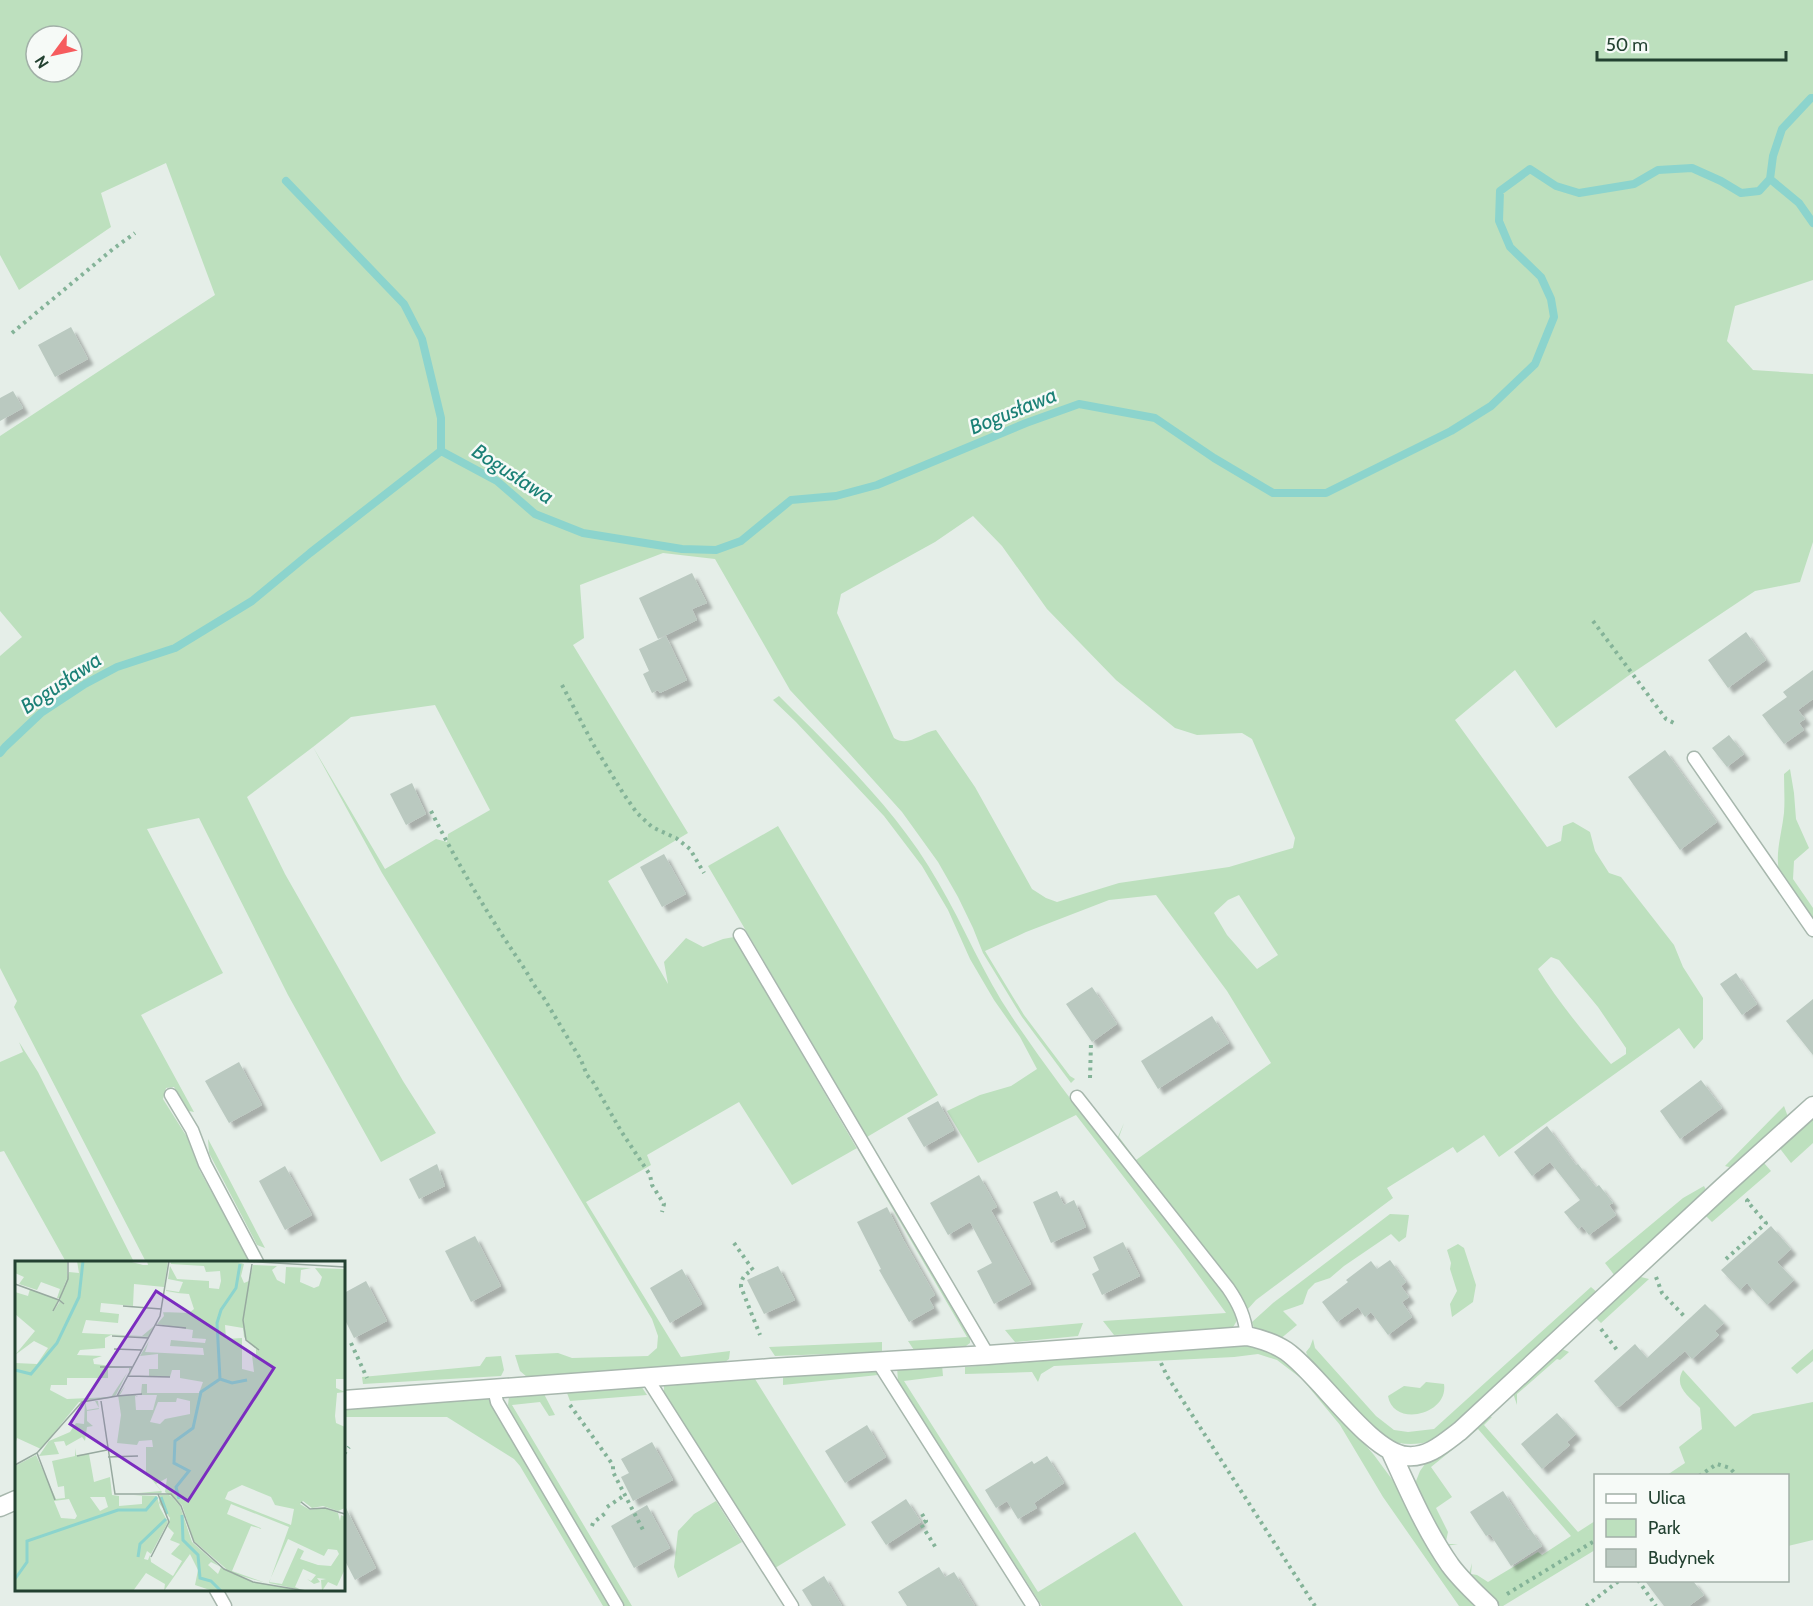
<svg xmlns="http://www.w3.org/2000/svg" width="1813" height="1606" font-family="Cabin,sans-serif">
<style>
.green{fill:#bde0be;fill-rule:evenodd}
.lines{fill:none;stroke-linecap:round;stroke-linejoin:round}
.stream{stroke:#8cd4cd;stroke-width:8}
.building{fill:#bac9c0;filter:url(#shadow)}
.lane-casing{stroke:#a7b7ad;stroke-width:15}
.street-casing{stroke:#a7b7ad;stroke-width:21}
.path{stroke:#84b398;stroke-width:4;stroke-dasharray:3 4.5;stroke-linecap:butt}
.lane{stroke:#fff;stroke-width:12}
.street{stroke:#fff;stroke-width:18}
.labels{text-anchor:middle;stroke-width:5;stroke-linejoin:round;paint-order:stroke}
.water-label{font-size:21px;font-style:italic;fill:#1b8076;stroke:#f6faf7}
.inset-river{fill:none;stroke:#8cd4cd;stroke-width:3}
.inset-road{fill:none;stroke:#97a99f;stroke-width:1.5}
.view{fill:#7b2cbf;fill-opacity:0.15;stroke:#7b2cbf;stroke-width:3}
.inset-edge{fill:none;stroke:#234131;stroke-width:3}
</style>
<defs>
<filter id="shadow"><feDropShadow dx="5.5" dy="5.5" stdDeviation="1.5" flood-color="#0004"/></filter>
</defs>
<rect width="100%" height="100%" fill="#e5eee8"/>
<!-- green -->
<path class="green" d="M0,0H1813V280L1735,306L1727,341L1753,370L1813,374V542L1800,582L1755,591L1628,676L1556,728L1515,670L1455,720L1547,847L1561,841L1563,826L1573,822L1590,832L1595,851L1609,873L1621,877L1674,945L1683,967L1703,998V1039L1694,1049L1679,1028L1499,1157L1484,1135L1457,1153L1453,1147L1387,1188L1393,1198L1256,1300L1247,1310L1117,1139L1124,1123L1119,1137L1136,1160L1271,1063L1227,991L1156,895L1109,900L1026,932L985,951L1024,1015L1070,1076L1075,1079L1071,1083L1022,1017L983,953L973,928L958,897L938,862L902,812L848,752L790,690L715,559L663,553L580,585L584,638L573,645L688,833L608,881L668,984L664,962L686,938L703,947L723,939L734,937L856,1147L864,1156L970,1336V1343L966,1346L914,1350L908,1341L967,1337L857,1148L792,1185L739,1102L647,1155L651,1165L586,1202L681,1357L730,1351L729,1359L725,1362L527,1377L520,1371L515,1355L558,1353L572,1358L648,1356L657,1348L658,1336L652,1319L516,1092L382,873L313,747L247,797L285,874L403,1081L436,1133L381,1162L288,995L199,818L147,829L223,973L141,1015L194,1112L189,1111L174,1087L166,1088L163,1099L187,1137L200,1171L250,1262H146L14,1007L17,1001L0,968V656L22,637L0,611V436L215,295L166,163L101,193L111,227L19,290L0,255ZM36,36H72V72H36ZM973,516L1002,546L1047,609L1116,680L1175,728L1197,735L1242,733L1252,739L1295,838L1293,848L1229,867L1119,883L1057,902L1046,898L1032,889L975,787L936,730C921,732 909,748 894,738L837,613L841,594L935,542ZM435,705L490,810L448,834L447,842L436,839L385,869L313,747L351,717ZM1239,895L1278,955L1257,969L1227,935L1214,913L1228,900ZM1551,957L1559,960L1598,1007L1626,1048V1054L1611,1064C1585,1034 1559,1003 1538,969Z
M779,696C836,753 898,811 938,882C964,926 983,974 1012,1017C1075,1111 1149,1198 1220,1286C1230,1300 1246,1315 1231,1329L1114,1335L1103,1321L1226,1313L1180,1250L1076,1115L978,1163L947,1111L980,1095L1011,1086L1037,1069L1020,1037L994,1000L970,959L948,910L922,866L884,816L796,722L773,700Z
M1790,769L1794,793L1796,819L1809,848L1794,861L1793,879L1813,908V920L1780,875C1774,855 1782,833 1784,813C1785,800 1784,787 1784,774Z
M778,826L938,1095L867,1137L708,866Z
M19,1042L38,1072L134,1262H66L4,1151L0,1152V1062L23,1052Z
M1784,1106L1788,1117L1732,1168L1725,1166Z
M1813,1115V1143L1791,1163L1778,1146Z
M208,1139L215,1152L265,1248L257,1245L209,1153Z
M1759,1163H1764L1771,1171L1712,1222L1706,1216V1211Z
M1704,1186L1706,1190L1615,1276L1605,1263L1683,1198Z
M1390,1214L1409,1215L1406,1237L1399,1242L1391,1234L1344,1266L1330,1278L1315,1283L1308,1290L1303,1304L1283,1311L1297,1325L1279,1340L1254,1328L1252,1322L1273,1303Z
M1458,1244L1464,1248L1476,1285L1473,1302L1452,1317L1450,1304L1457,1291L1450,1269L1451,1263L1447,1250Z
M1636,1277H1641L1649,1279L1601,1323L1595,1317Z
M1591,1287L1599,1294C1562,1328 1525,1362 1488,1396C1475,1408 1446,1436 1431,1441C1422,1444 1409,1445 1399,1443C1376,1439 1358,1414 1344,1397C1333,1384 1312,1368 1306,1352L1310,1347L1313,1339L1315,1348L1376,1416L1394,1430L1408,1432L1434,1429Z
M1083,1323L1078,1336L1015,1342L1005,1330Z
M882,1342V1352L775,1356L769,1347Z
M1250,1344L1271,1349L1305,1375L1374,1455L1394,1482L1415,1518L1480,1606H1459L1383,1497L1340,1425L1302,1379L1277,1360L1258,1354L1234,1357L1054,1366L1041,1374L1038,1382L1032,1372L965,1374V1367Z
M1562,1349L1569,1352L1560,1360L1557,1359L1517,1394V1405L1513,1393L1554,1355Z
M1813,1349V1361L1797,1374L1791,1368Z
M501,1356L504,1370L501,1376L363,1384L362,1377L480,1366L486,1357Z
M942,1365L943,1376L904,1381L1038,1592L1135,1532L1183,1606H1042L898,1382L897,1366Z
M873,1368L878,1375L783,1385V1375Z
M1683,1370L1735,1427L1753,1414L1813,1402V1540L1788,1546V1476H1723L1722,1474L1719,1476L1667,1475L1685,1463L1679,1447L1702,1429L1700,1408C1689,1396 1673,1387 1683,1370Z
M755,1379L846,1525L775,1568L664,1395V1386Z
M1426,1382L1444,1384C1449,1415 1393,1428 1388,1396L1404,1386L1420,1388Z
M641,1386L647,1395L570,1401L567,1393Z
M544,1394L555,1415L549,1416L540,1402L512,1405L632,1606H622L511,1414L508,1405L509,1396Z
M484,1397L489,1399L610,1606H603L520,1466L514,1459L447,1417H344V1409Z
M1488,1416L1492,1417L1484,1425L1578,1532L1595,1521V1550L1503,1606H1500L1468,1578L1472,1563L1471,1574L1477,1575L1488,1582L1538,1552L1542,1555L1571,1536L1478,1429L1431,1467L1452,1497L1436,1508L1448,1532L1446,1541L1447,1544H1458L1446,1546L1417,1492L1416,1481L1420,1471L1425,1464L1439,1456Z
M716,1501L742,1542L678,1578L674,1567L678,1531L694,1514Z"/>
<g class="lines">
<!-- stream -->
<path class="stream" d="M1770,179L1799,203L1813,223
M286,181L404,304L422,339L441,418V451
M0,753L5,747L41,713L85,684L117,667L175,648L252,601L310,553L441,451L497,481L535,514L583,533L682,549L716,550L741,541L791,500L836,496L877,485L1026,423L1079,404L1155,418L1214,458L1273,493H1326L1451,431L1491,406L1535,364L1554,317L1551,299L1541,277L1510,247L1499,221L1500,191L1530,169L1556,186L1579,193L1634,184L1658,170L1692,168L1721,181L1741,193L1759,191L1770,179L1773,156L1782,129L1811,98H1813"/>
</g>
<!-- building -->
<path class="building" d="M71,327L88,359L55,377L38,345Z
M13,391L23,408L0,421V398Z
M692,573L707,603L692,609L697,620L658,639L639,598Z
M1746,632L1766,660L1728,688L1708,660Z
M666,636L687,680L660,693L658,690L652,693L643,674L649,671L639,649Z
M1813,670V699L1798,710L1805,719L1799,723L1804,730L1784,744L1762,715L1787,697L1783,692Z
M1729,735L1744,754L1727,767L1712,748Z
M1665,750L1717,822L1680,850L1628,777Z
M412,783L426,814L406,825L390,794Z
M664,854L686,894L662,907L640,867Z
M1736,973L1757,1004L1742,1015L1720,984Z
M1092,987L1117,1024L1092,1042L1066,1004Z
M1813,999V1055L1786,1021Z
M1212,1016L1229,1043L1158,1089L1141,1061Z
M239,1062L262,1105L229,1123L205,1081Z
M1701,1080L1722,1108L1680,1139L1660,1111Z
M938,1101L954,1130L924,1147L907,1118Z
M1547,1126L1576,1165L1578,1164L1596,1187L1599,1185L1613,1203L1609,1205L1616,1215L1589,1235L1582,1226L1578,1229L1564,1212L1580,1200L1550,1162L1532,1176L1514,1152Z
M437,1164L445,1186L419,1199L409,1179Z
M285,1166L312,1215L285,1230L259,1181Z
M979,1175L997,1207L991,1210L1031,1284L994,1304L977,1271L992,1263L970,1222L948,1235L930,1203Z
M1057,1191L1064,1205L1074,1200L1086,1227L1051,1243L1033,1202Z
M887,1207L904,1241L935,1295L929,1299L934,1308L909,1322L879,1270L881,1269L857,1222Z
M1771,1226L1791,1249L1777,1262L1794,1280L1767,1305L1747,1283L1740,1290L1721,1270Z
M475,1236L501,1286L471,1302L445,1251Z
M1123,1242L1140,1276L1102,1295L1092,1274L1099,1270L1093,1257Z
M1390,1260L1406,1282L1401,1286L1409,1297L1402,1302L1412,1317L1388,1335L1371,1312L1365,1317L1358,1307L1337,1322L1322,1302L1348,1282L1346,1280L1371,1261L1377,1269Z
M778,1266L795,1300L764,1314L747,1280Z
M682,1269L702,1304L670,1323L650,1288Z
M366,1281L387,1321L354,1338L344,1318V1293Z
M1705,1304L1724,1323L1715,1331L1719,1335L1692,1359L1685,1351L1619,1407L1618,1406L1616,1407L1594,1381L1635,1344L1647,1358Z
M1557,1413L1576,1434L1567,1442L1570,1445L1542,1469L1521,1444Z
M867,1425L886,1457L845,1483L825,1451Z
M652,1442L673,1480L633,1501L621,1477L629,1473L621,1459Z
M1047,1456L1064,1483L1034,1503L1037,1508L1018,1519L1007,1501L996,1508L985,1490L1032,1461L1034,1464Z
M1503,1491L1528,1530L1530,1529L1542,1546L1511,1566L1490,1534L1486,1536L1470,1512Z
M906,1499L921,1522L886,1545L871,1522Z
M344,1504L376,1568L355,1580L344,1559Z
M647,1505L670,1548L634,1568L611,1526Z
M939,1567L945,1577L954,1572L975,1606H907L898,1592Z
M824,1576L842,1606H812L802,1590Z
M1645,1581H1693L1704,1595L1689,1606H1664Z"/>
<g class="lines">
<!-- lane casing -->
<g class="lane-casing">
<path id="lane" d="M1694,758L1813,930
M740,935L988,1355
M171,1095L192,1130L205,1164L257,1262
M1077,1097L1228,1288C1239,1304 1245,1317 1247,1336
M878,1362L1033,1606
M647,1378L792,1606
M494,1389L497,1402L617,1606
M216,1590L225,1606"/>
</g>
<!-- street casing -->
<g class="street-casing">
<path id="street" d="M344,1400L771,1368L988,1355L1247,1336C1261,1339 1274,1343 1286,1351C1319,1374 1370,1453 1407,1456C1428,1458 1444,1443 1460,1431L1723,1187L1813,1106
M1391,1452C1409,1491 1425,1529 1450,1565C1461,1580 1475,1593 1489,1606
M0,1507L16,1500"/>
</g>
<!-- path -->
<path class="path" d="M12,333L113,249L135,233
M1593,621L1666,719L1674,723
M562,685L593,744L623,793L637,813L652,827L676,838L690,849L704,873
M431,811C458,865 490,918 524,968C530,977 534,987 542,995L581,1060L587,1075L593,1082L621,1131L650,1175L652,1185L664,1204L662,1212
M1090,1078L1091,1043
M734,1243L753,1270C745,1274 741,1278 741,1287L760,1335
M1726,1259L1766,1223L1747,1201L1752,1196
M1656,1277L1662,1293L1685,1317
M1601,1329L1617,1350
M351,1343L367,1378
M1161,1363L1167,1376L1315,1606
M570,1405L613,1465V1472L643,1530
M344,1454L349,1447
M1699,1476L1717,1464L1730,1468L1737,1476
M607,1507L625,1495
M922,1514L926,1521L921,1524L936,1548
M592,1526L593,1523L608,1511
M1638,1580L1656,1606
M1507,1594L1596,1540
M1586,1606L1620,1580"/>
<!-- lane -->
<use href="#lane" class="lane"/>
<!-- street -->
<use href="#street" class="street"/>
</g>
<g class="labels">
<!-- water labels -->
<g class="water-label">
<text transform="translate(1013 411) rotate(-22)" y="7">Bogusława</text>
<text transform="translate(513 474) rotate(33)" y="7">Bogusława</text>
<text transform="translate(61 683) rotate(-34)" y="7">Bogusława</text>
</g>
</g>
<!-- overview -->
<g transform="translate(15 1261)">
<rect width="330" height="330" fill="#e5eee8"/>
<path d="M0,0H52V17L45,37H42L45,28L26,21L22,29L4,23L9,16L0,12ZM62,0H113L128,4H133L132,0H153L149,26L119,23L118,45L86,42L85,51L104,53L103,62L71,59L67,72L127,75L139,65L133,76L96,74L90,77V87L65,89L62,94L87,95L78,98L79,103L116,107L114,111V107H93V117H52V124H36L35,129L52,138L96,136L112,112L101,134L96,137L64,141L26,188L2,177L0,184V102L22,103L33,87L19,80L0,94L20,70L0,53V31L13,35L15,28L43,39L38,51L45,40L49,44L45,39L54,11L64,12ZM155,0H220L229,3L226,15L229,22L234,20L238,4L262,5L257,9L262,19L270,23L271,6L296,7L286,9L285,21L299,27L304,25L307,16L300,7L330,8V118H321V127L330,131L322,132L320,155L321,162L330,166V247L323,250L308,245L297,247L288,240L285,243L295,249L309,247L323,252L325,260L326,254L330,256V308L322,325L313,321L307,330L306,319L311,318L302,317L305,321L299,323L292,318L296,320L301,314L288,308L280,326L287,329L254,322L274,266L216,243L212,253L248,268L236,265L217,310L251,322L216,312L179,280L167,244L150,231L152,217L141,223L147,231L146,232H124L146,230L131,211V186H138L137,179L124,180L122,184L102,182L106,154L103,134L110,125L105,134L126,133L127,123H132V132H184L188,121L165,117V109H157L155,116L115,114H114L117,109L115,114L134,115V108H143V93L125,95L134,80L130,91L189,94L188,87L155,85L156,79L190,82L191,78L177,77L178,69L142,63L149,55L147,47L148,51L174,52L179,48L174,33L150,31L164,32L151,30L152,20L151,29L164,31L168,21L153,18L155,5L162,18L194,20V27L204,28L206,20L205,10L191,11L189,5L156,3ZM210,64L228,67L229,76L241,88V94H237L239,111L227,108V77L211,78ZM120,134H142L138,149H121L120,135L123,136ZM162,137L175,140V153L150,158L145,163L135,161L143,141H161ZM227,224L256,236L260,244L279,248L276,264L210,238L213,231ZM273,278L309,295L313,288L322,289L324,293L316,305L303,304L285,298L289,290L283,287L267,323L254,321ZM70,140L72,149L84,147L80,140H83L84,148L72,150V160L78,165L72,166L70,180L67,176L51,185L49,180L39,181L44,193L24,195L34,180L55,171L61,162L69,163ZM60,187L61,194L74,193L79,221L95,216L97,234L104,235V245L127,243V235L119,234L142,235L145,247L153,261L136,293L132,290L129,298L133,299L135,294L136,301L158,315L167,300L156,293L165,283L155,279L159,272L153,266L155,257L144,242L145,234H155L165,245L177,281L204,305L196,301L193,304L203,313L206,306L237,321L288,330H198L180,324L183,309L175,293L149,330L150,323L131,312L118,330H0V205L21,194L41,238L50,237L49,225L43,226L37,200L60,195ZM75,236H90L93,246L85,250ZM54,238L62,255L60,258L46,257L39,240Z" fill="#bde0be" fill-rule="evenodd"/>
<path class="inset-river" d="M0,109L16,113L42,82L64,36L68,0M205,118L217,122L232,119M146,236L152,253M164,238L161,226L174,210L159,202L160,180L178,167L186,131L205,118L202,62L206,49L221,27L225,3M167,254L168,279L183,294L185,317L196,320L206,330M123,296L125,283L151,258M0,318L12,301V280L103,249H131L142,236"/>
<path class="inset-road" d="M225,0L330,6M237,3L228,59L231,79L244,89M0,23L44,39L53,18V0M108,45L146,48M38,50L44,39L49,43M141,64L171,67M97,75L134,77M99,88L127,89M85,106H117M113,115L155,116M102,135L127,133M86,140L100,233H156L166,245L179,281L209,308L238,321L291,330M22,192L40,239M62,195L92,189M93,196L123,195M0,204L22,192L67,141L102,135L145,55L154,0M286,241L295,248L310,247L330,253M136,296L154,261L143,233"/>
<path class="view" d="M141,30L259,107L173,240L55,163Z"/>
<rect width="330" height="330" class="inset-edge"/>
</g>
<!-- legend -->
<rect x="1594" y="1474" width="195" height="108" fill="#f6faf7" stroke="#a2b0a8" stroke-width="1.5"/>
<rect x="1606" y="1494" width="30" height="9" fill="#ffffff" stroke="#a2b0a8" stroke-width="1.5"/>
<text x="1648" y="1504" font-size="18" fill="#234131">Ulica</text>
<rect x="1606" y="1519" width="30" height="18" fill="#bde0be" stroke="#a2b0a8" stroke-width="1.5"/>
<text x="1648" y="1534" font-size="18" fill="#234131">Park</text>
<rect x="1606" y="1549" width="30" height="18" fill="#bac9c0" stroke="#a2b0a8" stroke-width="1.5"/>
<text x="1648" y="1564" font-size="18" fill="#234131">Budynek</text>
<!-- north arrow -->
<g transform="translate(54 54) rotate(237)"><circle r="28" fill="#f6faf7" stroke="#a2b0a8" stroke-width="1.5"/>
<path d="M0-4.5L10 22L0 15L-10 22Z" fill="#f65c5e"/>
<text y="-9" font-size="16" font-weight="bold" text-anchor="middle" fill="#234131">N</text>
</g>
<!-- scale -->
<path d="M1597 51v9h189v-9" fill="none" stroke="#234131" stroke-width="3"/>
<text x="1606" y="51" font-size="18" fill="#234131" stroke="#f6faf7" stroke-width="4.5" paint-order="stroke">50 m</text>
</svg>
